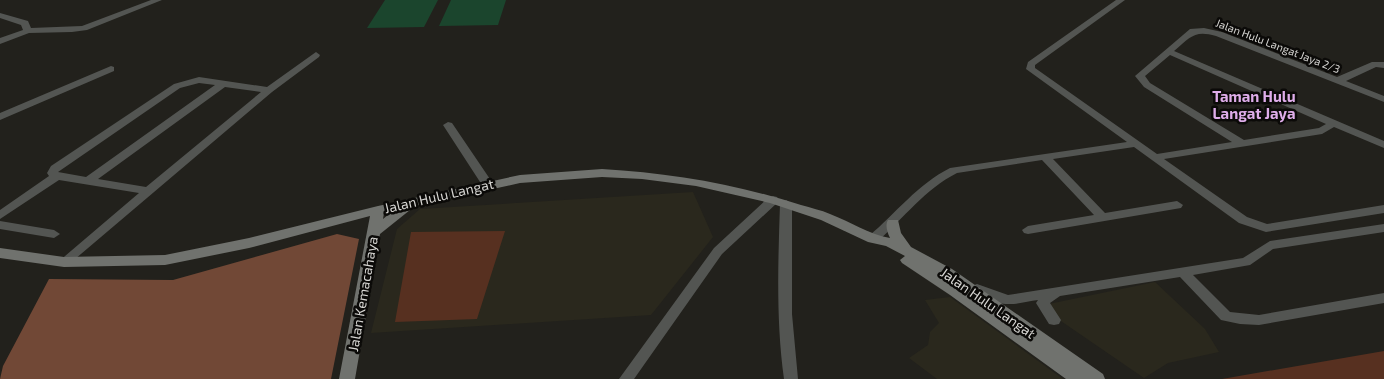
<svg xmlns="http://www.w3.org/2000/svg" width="1384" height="379" font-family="'Exo 2',sans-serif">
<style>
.built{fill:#2a281d}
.green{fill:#573020}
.forest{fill:#714836}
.water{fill:#1b452d}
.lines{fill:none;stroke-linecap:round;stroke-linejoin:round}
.street{fill:#535552;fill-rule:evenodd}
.secondary{fill:#70726e;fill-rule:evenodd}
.labels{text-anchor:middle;stroke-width:5;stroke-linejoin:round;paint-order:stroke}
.far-street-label{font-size:11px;fill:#d6d5d2;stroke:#0b0a08}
.street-label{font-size:14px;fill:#d6d5d2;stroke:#0b0a08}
.neighbourhood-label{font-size:15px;font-weight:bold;fill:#dfadea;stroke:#0b0a08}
</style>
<rect width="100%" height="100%" fill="#22211c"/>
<!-- built -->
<path class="built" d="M693,192L713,237L651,315L371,333L397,229L420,209Z
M1155,282L1205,329L1219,352L1168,363L1144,378L1039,306Z
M950,297L1063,379H937L909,358L928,345L930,332L939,323L925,300Z"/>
<!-- green -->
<path class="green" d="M505,231L477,319L395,322L411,232Z
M1384,351V379H1222Z"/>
<!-- forest -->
<path class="forest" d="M337,234L359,239L331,379H0L3,366L49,279L173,280Z"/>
<!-- water -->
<path class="water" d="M385,0H438L424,27L367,28Z
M451,0H506L498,25L439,26Z"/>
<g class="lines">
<!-- street -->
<path class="street" d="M151,0H162L87,30L72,32L29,33L0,44V38L23,30L21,25L0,18V13L28,21L31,28L82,26Z
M1116,0H1125L1035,65V68L1157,154L1232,142L1144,87L1135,76L1190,29L1204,28L1222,32L1337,77L1372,62H1384V68L1376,67L1346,81L1384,96V102L1216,36C1194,30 1191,37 1174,51L1384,141V148L1334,127L1322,134L1164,159L1247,217L1267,224L1384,205V213L1266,232L1239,223L1134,147L1053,159L1105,213L1177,201L1183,205L1181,208L1028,234L1024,233L1022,230L1028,226L1094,215L1042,160L957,173C925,189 904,218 877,242H869L867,239L869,236C896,213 918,184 950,168L1127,142L1026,69L1028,62ZM1170,55L1326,124L1319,128L1244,140L1150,83L1145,76Z
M316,52L320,55L319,57L272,92L68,265H60L58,262L139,193L59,180L0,219V210L49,176L47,173L51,166L174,84L199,77L267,87ZM199,83L215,85L86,177L58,172L180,88ZM225,87L261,92L146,187L98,179Z
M111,66L114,67V71L0,120V113Z
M448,122L452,123L494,185L492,187L488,188L482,185L443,125Z
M773,196L777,197L779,200L777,203L722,254L634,379H619L714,248L769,197Z
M786,200L792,204V314L798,379H784C776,321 778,263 780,204Z
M0,221L54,230L60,234L54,238L0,229Z
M1384,224V232L1273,249L1250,265L1193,275L1230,312L1259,315L1384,293V303L1259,325L1240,324L1221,320L1180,277L1060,296L1050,303L1061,320L1059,324L1054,325L1049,324L1036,303L1038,300C1029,301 1020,304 1010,304C1000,305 976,298 970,289L972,286L977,284L1008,295L1243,258L1270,241Z"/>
<!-- secondary -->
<path class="secondary" d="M602,169C670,173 736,184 801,205C811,208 821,210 830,214C851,222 868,234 890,238C887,232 885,225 888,220H898L901,233L911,247L952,269L1103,374L1105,379H1066L950,295L902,263L900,260L905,256L886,246L868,242L821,220L770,203L696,186L642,179L602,177L520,183L415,206L380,234L355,379H339L370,216L249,248L165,265L64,267L0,258V248L64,257L165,255L249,238L378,206L520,175ZM394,210L383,219L384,213Z"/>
</g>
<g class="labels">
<!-- far-street labels -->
<g class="far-street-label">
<text transform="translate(1278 46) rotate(21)" y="4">Jalan Hulu Langat Jaya 2/3</text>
</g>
<!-- street labels -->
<g class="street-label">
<text transform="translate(439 196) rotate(-13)" y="5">Jalan Hulu Langat</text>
<text transform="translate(363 294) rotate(-80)" y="5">Jalan Kemacahaya</text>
<text transform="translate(988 303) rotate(35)" y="5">Jalan Hulu Langat</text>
</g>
<!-- neighbourhood labels -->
<g class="neighbourhood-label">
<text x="1254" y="102">Taman Hulu<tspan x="1254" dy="17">Langat Jaya</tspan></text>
</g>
</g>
</svg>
